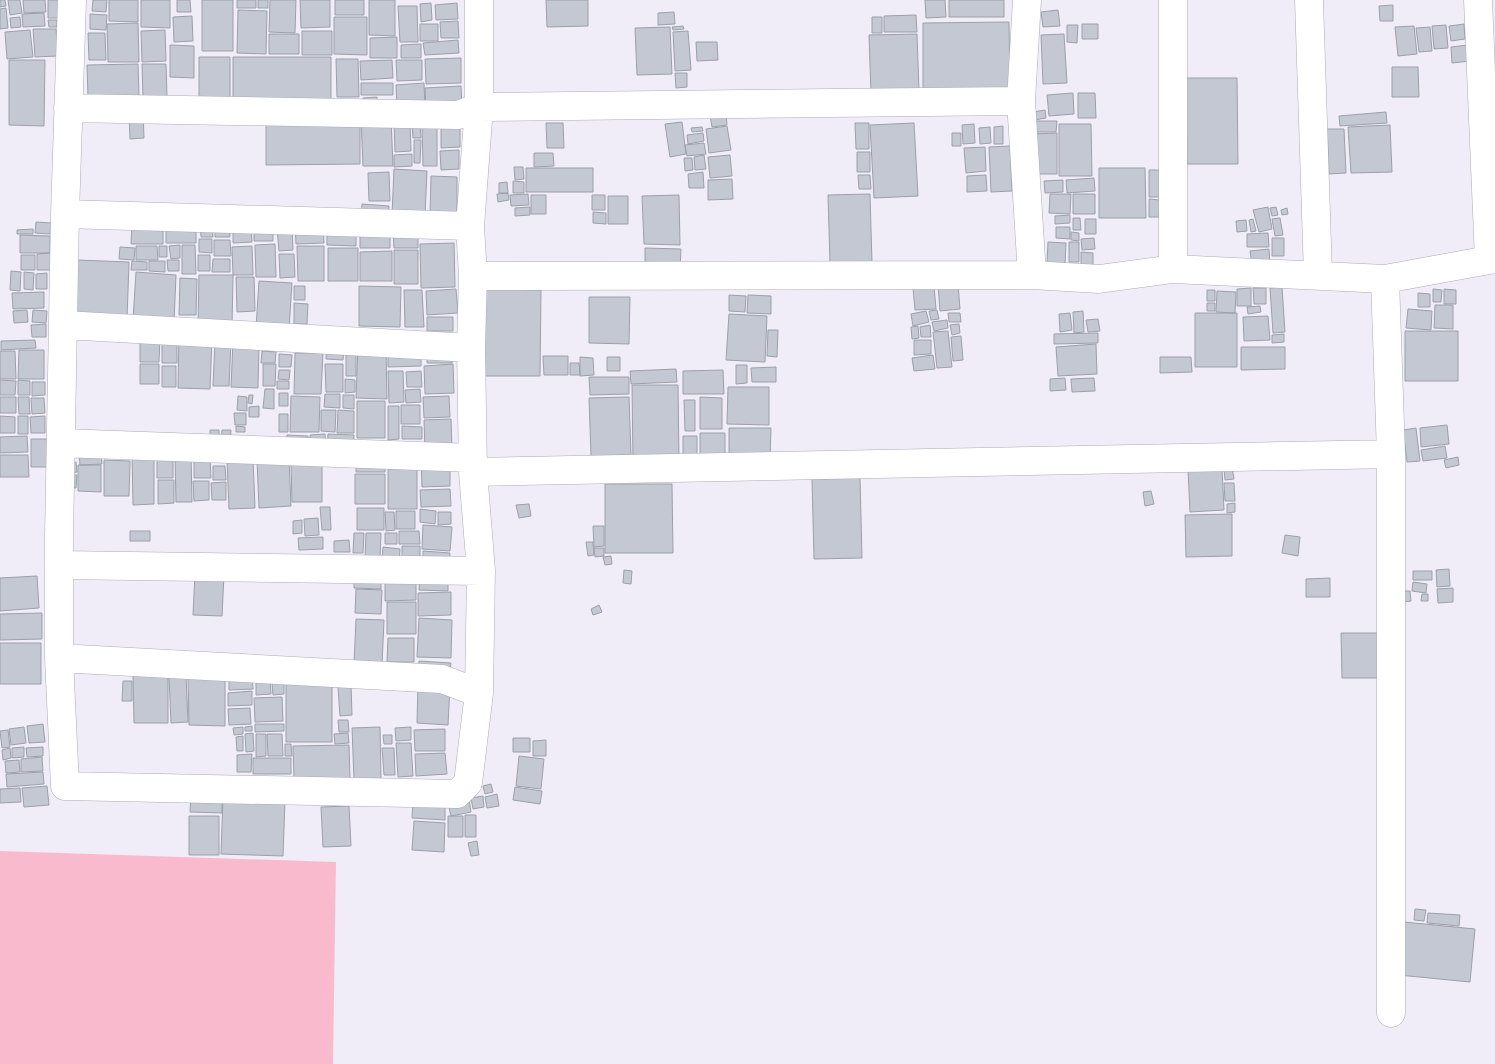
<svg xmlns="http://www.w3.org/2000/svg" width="1495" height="1064" font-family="'Archivo Narrow',sans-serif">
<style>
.green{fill:#fabacd}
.building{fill:#c3c8d2;stroke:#9ca0a9}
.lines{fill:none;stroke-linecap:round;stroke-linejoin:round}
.minor-casing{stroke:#adabb5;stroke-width:29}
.minor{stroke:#fff;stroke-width:28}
</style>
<rect width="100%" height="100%" fill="#f0edf8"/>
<!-- green -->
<path class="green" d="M0,851L336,862L333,1064H0Z"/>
<!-- building -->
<path class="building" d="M0,0H5L6,6L0,7Z
M8,0H20L22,13L10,15Z
M23,0H45L46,12L24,13Z
M48,0H66V18H48Z
M93,0H107L106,12L92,11Z
M109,0H138V22L109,21Z
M141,0H170V28L141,27Z
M177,0H190L191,12H177Z
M202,0H233V51H202Z
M237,0H256V8H237Z
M258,0H268V8H258Z
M270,0H296L295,33L269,32Z
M300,0H330V27L301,28Z
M335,0H364V15H335Z
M369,0H395V36L369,35Z
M546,0H588V26L547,27Z
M925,0H945L946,17L926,18Z
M949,0H1004V17H949Z
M431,3L432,20L421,22L420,4Z
M457,3L458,19L436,20L435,5Z
M1393,5V21H1380L1379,6Z
M398,6H417L418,42H400Z
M6,8L8,28L0,29V9Z
M238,10L267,11L266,54L237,53Z
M1058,10L1060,26L1043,27L1041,12Z
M674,12L675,24L658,25V13Z
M44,13L45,26L23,27L22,14Z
M90,14L107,15L106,30L90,29Z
M916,15L917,32H884V16Z
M192,16L193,41L174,42L173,17Z
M20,17L21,27L11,28L10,18Z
M334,17H367V55L334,54Z
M872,17H882V33H872Z
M48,20H57V27H49Z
M458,21L459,38H441L440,22Z
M1009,22L1010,88L923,89V23Z
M138,23L139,62H108L107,24Z
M420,24H438V41H420Z
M1082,24H1098V39H1082Z
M1464,24L1465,39L1451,41L1449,26Z
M1067,25H1078L1077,43L1067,42Z
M1446,25L1448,48L1434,49L1432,26Z
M683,26L684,29L673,30L672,27Z
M1414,26L1417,54L1398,56L1395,27Z
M670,27L672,74L637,75L635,28Z
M1430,27L1432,51L1419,52L1416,28Z
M33,29H56L58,56L35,57Z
M30,30L33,57L7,59L5,32Z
M165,30L166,61L142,62L141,31Z
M302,31H332V55H302Z
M688,31L691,70L675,71L673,32Z
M88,33H105L106,60H89Z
M269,34H299V54H269Z
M917,34L919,92L871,94L869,35Z
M1064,34L1067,83L1043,84L1041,35Z
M397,37V58H370V38Z
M458,40L459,53L425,55L423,43Z
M696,42H717L718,60L697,61Z
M421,44V58H401V45Z
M170,45L194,46V78L170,77Z
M1468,45L1470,61L1452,63L1451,47Z
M199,57H230V101H199Z
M233,57H331V105H233Z
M461,58V83L426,84L425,59Z
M336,59H358L359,97H337Z
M9,60H45L44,126L9,125Z
M392,60L393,78L361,80L360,61Z
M396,60H422V80L397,81Z
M138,64L139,96L88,97L87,65Z
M142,64H166L167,97L143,98Z
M1392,67H1418L1419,97H1392Z
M675,73H687V87L676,88Z
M1186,78H1237L1238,164H1187Z
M361,83H393V95H361Z
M424,83L425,107L397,109L396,85Z
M461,86L462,110L426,111L425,88Z
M1073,93L1074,114L1049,116L1047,95Z
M1078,93H1095L1096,118H1078Z
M377,97L378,107L364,109L363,98Z
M1045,110L1046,118L1034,120L1033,112Z
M129,112H143L144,138L130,139Z
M1386,112L1387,123L1340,126L1339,116Z
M726,113L727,125L712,127L710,115Z
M391,118L393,166H363L361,119Z
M1035,121H1057L1056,132H1035Z
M266,122H360V164L266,165Z
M394,122H410L411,151L395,152Z
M682,122L686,154L670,157L665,124Z
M420,123L421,138H413L412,124Z
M422,123H437V166H423Z
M546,123H563L564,148H547Z
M855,123H869V149H856Z
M914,123L918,196L874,198L870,125Z
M974,124L975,143L963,144L962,125Z
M1059,124H1091L1092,176H1059Z
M1390,125L1392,172L1351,173L1348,127Z
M727,126L731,150L709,153L706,129Z
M1003,126V144H994V127Z
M702,127L703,131L692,132L691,128Z
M990,127L991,143L980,144L979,128Z
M441,128H460V147L441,148Z
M1327,129H1344L1346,173L1329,174Z
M703,133L704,141L688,144L687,135Z
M952,133H961V146H952Z
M1057,133V174H1035L1033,134Z
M414,140H421L420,163H414Z
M704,143L706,154L687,156L685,145Z
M1010,146L1012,191L991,192L989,147Z
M985,147L986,171L966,173L964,148Z
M459,150V169L441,170L440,151Z
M857,152H870V172H857Z
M534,153H553L554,166L534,167Z
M412,154V166L394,167V155Z
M704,155L706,169L695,170L694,157Z
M730,155L732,176L710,178L708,157Z
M684,158H692L693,170L685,171Z
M514,167H523L524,179L515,180Z
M526,168H593V192H526Z
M1099,168H1145L1146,218H1099Z
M394,169L427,171L425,216L392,215Z
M1149,170H1165V197H1149Z
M389,172L390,201H369L368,173Z
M703,172L704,188H689L688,174Z
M858,175H870L871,189H859Z
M986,175L987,191L967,192V176Z
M431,176L457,177V215H430Z
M1094,178L1095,191L1067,193L1066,180Z
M732,179L733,199L708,200V180Z
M1063,180V192L1045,193L1044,181Z
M513,181L524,182V193H513Z
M507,182L508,193H499V183Z
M508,193L509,200L498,202L497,194Z
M528,194L529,205L511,206L510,195Z
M870,194L872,263L830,264L828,195Z
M1050,194H1071L1070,214L1049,213Z
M1073,194H1095V214H1073Z
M531,195H546V214H531Z
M592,195H605V210H592Z
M679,195L680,245L644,244L642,196Z
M608,196H628V224H608Z
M1149,199L1160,200L1159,217H1149Z
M362,204L389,206L388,220L361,218Z
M530,207V215L515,216V208Z
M1268,207L1272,229L1259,232L1253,210Z
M1276,207L1278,215L1272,216L1270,208Z
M1287,208L1288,214L1282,215L1281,210Z
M593,212L606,213V224L593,223Z
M1070,215V223L1055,224V216Z
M1073,218H1080L1081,230H1073Z
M1280,218L1283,235L1275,236L1272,219Z
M1085,219H1096V234H1085Z
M1253,219L1256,231L1251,232L1249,220Z
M1246,220L1247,231L1237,232L1236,221Z
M36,222L51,223L50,234L35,233Z
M229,222L230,237H215V223Z
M132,223L163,224V244H131Z
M200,223H212L213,237H201Z
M251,223L252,242L233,243V224Z
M295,224H323L324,243L296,244Z
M166,225H196V243H166Z
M273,225V241H254V226Z
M292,226L293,250L279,251L277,228Z
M327,226L356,227V246L327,245Z
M360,227H390V248H360Z
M393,227H418V248H394Z
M1056,227H1070V239L1056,238Z
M33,229V234H17V230Z
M1071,232L1079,233V241L1071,240Z
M1268,233L1269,247H1247V234Z
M20,235L50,236V253H20Z
M1094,238L1095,249L1082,250L1081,239Z
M1272,238H1284V256H1272Z
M199,239H212V253L199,252Z
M214,240H230L231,256H214Z
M1048,242L1066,243L1065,264L1047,263Z
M1069,242H1079V262H1069Z
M454,243L455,287L421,288L420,244Z
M275,244L276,277H256L255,245Z
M180,245V258L171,259L169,246Z
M182,245H195L196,274H182Z
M136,246H157L158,260H136Z
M159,246H167V257H159Z
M252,246L253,275H233L232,247Z
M297,246H324V281H298Z
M120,247L135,248L134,260L119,259Z
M328,248H358V281H328Z
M645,248L681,249L680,269L645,268Z
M1269,249L1270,264L1252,265L1250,251Z
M394,250H418V284H394Z
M392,251V281H360V252Z
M1081,252L1093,253V267L1081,266Z
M51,253V270H37V254Z
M279,254H294L295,277L280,278Z
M21,255H35V270H21Z
M198,255H210V271H198Z
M213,259H230V272H212Z
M77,260L129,262L127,319L75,317Z
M167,260H179V271H168Z
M132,261L147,262V270H131Z
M149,261H165V272L149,271Z
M11,271L21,272L20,291L10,290Z
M24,272L34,273L33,290L24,289Z
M136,272L176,275L174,322L133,320Z
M47,273V289H36V274Z
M199,275H233L232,327L198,326Z
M236,277H254L255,311L237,312Z
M180,278L197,279L196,315H179Z
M259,281L292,283L289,330L256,328Z
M958,284L960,309L940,311L938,285Z
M294,286H305V300H294Z
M359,286L401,287L400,327L359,326Z
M934,286L936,309L915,310L913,288Z
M1282,287L1285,332L1273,333L1270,288Z
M1251,288V306H1237V289Z
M1253,288H1266V304H1254Z
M456,289L458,313L427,315L426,291Z
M484,289L541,290L540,376H483Z
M1433,289L1442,290L1441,302H1433Z
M1444,289L1456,290V304H1444Z
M404,290H422L424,327H405Z
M1207,290H1215V301H1207Z
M1217,291L1236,292L1235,313L1216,312Z
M44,292V308L13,309L12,293Z
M1418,293L1430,294V307H1418Z
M729,295L746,296L745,312L729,311Z
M748,295L771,296V314L747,313Z
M589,297H630L629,344L589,343Z
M294,303L308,304L307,324H294Z
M1207,303H1215V311H1207Z
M1435,305H1453V329L1434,328Z
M1260,306L1261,312L1248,314L1247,307Z
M1408,309L1432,311L1431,330L1406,328Z
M27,310L28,322L14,323L13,311Z
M33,310L47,311L46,323L32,322Z
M937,310L939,319L931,320L929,311Z
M926,311L929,322L913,326L911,314Z
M1083,311L1084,332L1074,333L1073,312Z
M948,313H960L961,322H949Z
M1070,313L1072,330L1060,332L1059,314Z
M1195,313H1237V367H1195Z
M729,314L767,316L765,362L726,360Z
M1268,316L1270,340L1244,341L1243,317Z
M427,317H453V331H427Z
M1098,319L1100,331L1088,332L1086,320Z
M947,320L948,328L934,331L932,322Z
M46,324V337H32L31,325Z
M959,324L960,333L952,335L950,325Z
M930,325L931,337H921L920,327Z
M918,326L919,338L912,339L911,327Z
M768,330H778L777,357L767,356Z
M948,331L952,367L937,368L933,332Z
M1405,331H1458V381H1405Z
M1098,333V343L1054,344V334Z
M1284,334V342L1272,343V335Z
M140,336H160L159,362H140Z
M162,336H177V363H162Z
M961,336L963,360L953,361L951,337Z
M179,337L212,338L210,389L178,388Z
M35,340L36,348L1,350V341Z
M914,340H931V354L914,355Z
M215,341L231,342L229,386H213Z
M233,341L259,342L258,388L231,387Z
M327,344L344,346L343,360L326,359Z
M1096,344L1097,374L1058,376L1056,347Z
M358,346L386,348L387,399L356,398Z
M1241,347H1285V369L1241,370Z
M346,348H356V376H346Z
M421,349V366L388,367V350Z
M19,350H44V379H18Z
M0,351H15L16,379H0Z
M262,351L276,352L275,363H261Z
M427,351H452V363H427Z
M295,353H323L321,394H294Z
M279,354L292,355L291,367H279Z
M933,355L935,369L914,371L912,358Z
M543,356H568V375H544Z
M580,357L593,358L594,375L580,376Z
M607,357H620V371H607Z
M1160,357H1191L1192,372L1160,373Z
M570,363H579L580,375H570Z
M140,364H159V384H140Z
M263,364H276L275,386H263Z
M325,364H343V392H326Z
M453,364L454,393L425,394L424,366Z
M736,365H747V383L736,384Z
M162,366H176V387H162Z
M776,367V382H752L751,368Z
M676,369L677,382L631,384L630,371Z
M279,370H290L289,380L278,379Z
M723,370L724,394H683V371Z
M388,371H403L404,402L389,403Z
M421,371L422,387H407L406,372Z
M589,377H629V394L590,395Z
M1065,378L1066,390L1050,391V379Z
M1094,378L1095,391L1072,392L1071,379Z
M345,379L355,380V392L345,393Z
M0,380L16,381L15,395H0Z
M18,380L30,381V395H18Z
M277,381H289V389H277Z
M32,382H45V395L32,396Z
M632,385H678L679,462L633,463Z
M728,387H769V425L727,424Z
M265,389H274V409L263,408Z
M420,389L421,402L406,403L405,390Z
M279,393H288V406H279Z
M325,394H340V408L324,407Z
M249,395H253L252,404L248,403Z
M343,395H354V409L343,408Z
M238,396L247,397V411L237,410Z
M291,396L320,397L319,432H290Z
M449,396L450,417L424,418L423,397Z
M0,397H16V413H0Z
M18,397H29L30,414H19Z
M629,397L631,455L591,456L589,398Z
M700,397L722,398V429H700Z
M31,398H44L45,413L32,414Z
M684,400H695V431H685Z
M357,401H385V438H357Z
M401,405H420V424H401Z
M259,406V417H249V407Z
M388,406H399V439L388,440Z
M321,410H336L335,432L321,431Z
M338,410L354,411V433H337Z
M234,413H246V425H235Z
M279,414H288V432H279Z
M0,416L15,417V433H0Z
M18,416H28V434H18Z
M45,416V433H31L30,417Z
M451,419L452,451H425L424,420Z
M1447,425L1449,444L1421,447L1420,428Z
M236,426L245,427V432H236Z
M402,426L422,427V439H402Z
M729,428H771L770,459H729Z
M1416,428L1420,461L1407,462L1403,430Z
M210,430H219V447L210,446Z
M222,430H231L230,447H221Z
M700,433H725V455H700Z
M325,434L326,452H311L310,435Z
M328,434L354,435L353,451L327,450Z
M287,435L308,436L307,451L286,450Z
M27,436L28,452L0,453V437Z
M683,436H697V457H683Z
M31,439H47V467H31Z
M1445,446L1447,458L1423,461L1421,450Z
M101,452L102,464L80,465L79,453Z
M157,452H173V478H157Z
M132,454H154V504L133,505Z
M0,455H28L29,477H0Z
M175,455H191L192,502H176Z
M194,456H210L211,478H194Z
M1458,457L1459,465L1446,468L1444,460Z
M253,458L255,508L229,509L227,459Z
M385,458V472H356V459Z
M289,459L291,506L259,508L257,460Z
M104,460L130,461L129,496H104Z
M450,460V486L422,487L421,461Z
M76,462L77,472L69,473V463Z
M291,464H322V502H292Z
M78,465H101V492L78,491Z
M213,466H225L226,480H213Z
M1232,467L1234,479L1225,480L1224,468Z
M1222,468L1224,510L1190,512L1188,469Z
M388,469H417V509H388Z
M355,474H385V504H355Z
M69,475H77L76,488L68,487Z
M860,478L862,558L814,559L812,479Z
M158,480H174V503L158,504Z
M193,481H209V500L194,501Z
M226,482V500H212L211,483Z
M1224,483H1234L1235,501H1225Z
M605,484H672L673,553H605Z
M450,489L451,506L421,507L420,490Z
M1151,491L1154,504L1145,506L1143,492Z
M1235,503V512L1227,513V504Z
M529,504L531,516L519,518L516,505Z
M320,507H330L331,530H322Z
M357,508H384V530H357Z
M420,509L436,511L435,524L420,522Z
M396,511H415V529H396Z
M385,512H394L395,530L386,531Z
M438,512H451V524L438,525Z
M1232,514V556L1186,557L1185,515Z
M318,518L319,535L305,536L304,519Z
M302,520V533L293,534V521Z
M423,525L452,527L450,551L422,549Z
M593,526H604V546L594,547Z
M130,531H150V541H130Z
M399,531H419L420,544H399Z
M354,533H364L363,553H353Z
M366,533H381L380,560L365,559Z
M385,533H397V544H385Z
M1285,535L1300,537L1298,556L1282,553Z
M323,537V549L299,550L298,538Z
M349,540L350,552H334V541Z
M586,542H593L594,555L588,556Z
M402,546H420V565H402Z
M383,547L400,549L399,564L382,562Z
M594,548H604V556L595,557Z
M423,551L450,553L449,568L423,567Z
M611,556L612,564L605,565L603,557Z
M1449,569L1450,586L1437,587L1436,570Z
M354,570L381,571V589L354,588Z
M624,570L632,571L631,584L623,583Z
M1413,571H1432V580H1413Z
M385,572H416V600L385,601Z
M420,573H448V591L419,590Z
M195,574L224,575L222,616L193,615Z
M37,576L39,608L0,611V578Z
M1330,578V597H1306V579Z
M1413,582L1427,584L1426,593L1412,591Z
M1453,588V602L1438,603L1437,589Z
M356,589L382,590L381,614L355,613Z
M1402,591H1410L1411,601L1403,602Z
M451,592V615L418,616V593Z
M1422,594H1428V601H1421Z
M387,602H416V634H387Z
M599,605L602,612L593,615L591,609Z
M42,613V639L0,640V614Z
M419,618L452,620L451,658L417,657Z
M356,619L384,620L382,665L354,664Z
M1341,633H1379V678H1342Z
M388,638H414V662H387Z
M0,643H41V684H0Z
M419,661L451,663L450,671L419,668Z
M168,674V723H134L133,675Z
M188,674H225V726L189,725Z
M229,674H252L253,689L229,690Z
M186,675L188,722L171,723L169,676Z
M270,679L271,694L256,695V680Z
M123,681H132V701H122Z
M272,683H284V694L273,695Z
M286,684H332V742H286Z
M418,685L450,686L448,725L417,723Z
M351,686L352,715L340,716L338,687Z
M252,691V705L228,706V693Z
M282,697L283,721L255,722L254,698Z
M250,708L251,724L229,725L228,709Z
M338,720H348L349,732H339Z
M43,724L45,742L29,743L27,726Z
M255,724H284V731L255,732Z
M252,726V731H245V727Z
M24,727L26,743L11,745L9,729Z
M243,727V734L234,735L233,728Z
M380,727L381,779L354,780L352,728Z
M411,727V740L396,741L395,728Z
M445,729V751H415L414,730Z
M8,730L10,747L2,748L0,731Z
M253,733L254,751L246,752L245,734Z
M348,733L349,743L335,744L334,734Z
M256,734H266V756L256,757Z
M267,734H282L283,756H268Z
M383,735H392V744H384Z
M243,736V751H237L236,737Z
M513,738H530V752H513Z
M546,740V756H533V741Z
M396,743H411L413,776L398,777Z
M285,744H291L292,756H285Z
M349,745L350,778H294L293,746Z
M24,747V757L12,758V748Z
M43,747V756L27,757L26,748Z
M10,748L11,758L3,760L2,750Z
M382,748H394L395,775H384Z
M445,753L447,774L416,776L415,754Z
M252,754L251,772H237V755Z
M519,756L544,759L541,789L516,786Z
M42,757L43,771L21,772V759Z
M253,758H291V774H253Z
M19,760L20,772L6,773L5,761Z
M43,772L44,784L7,787L6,774Z
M491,784L493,792L485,794L483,786Z
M47,786L49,805L24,807L22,788Z
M515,787L542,791L540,804L513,800Z
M20,788L21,802L0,803V789Z
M191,794L222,795V813L190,812Z
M497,794L499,806L487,808L485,797Z
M483,796L484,807L473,809L471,798Z
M223,797L285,800L283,856L221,854Z
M469,799L471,812L451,816L448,803Z
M413,801L445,803V820L412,818Z
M349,806L351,846L323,847L321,807Z
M465,815H476V837H465Z
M189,816H219V855H189Z
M448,816H463V837H448Z
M414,821L445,823L444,852L412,850Z
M477,841L479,855L471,856L468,843Z
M1415,909L1426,910L1424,921L1414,920Z
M1428,913L1460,915L1459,926L1427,923Z
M1404,922L1475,929L1470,982L1399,975Z"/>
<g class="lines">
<!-- minor casing -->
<g class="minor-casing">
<path id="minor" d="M72,0L65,214L59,537V658L65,786L457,794L468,783L479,693L481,571L473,472L471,348L473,276L470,226L479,107V0
M1027,0L1021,101L1032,275
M1309,0L1318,275
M68,108L458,115L479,107L1021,101
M65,214L470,226
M1173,269V0
M473,276L1032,275L1099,279L1173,269L1385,279L1489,260L1478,0
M1385,279L1391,454V1013
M64,325L471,348
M61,443L473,458
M473,472L1391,454
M59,565L481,571
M59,658L442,679L479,693"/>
</g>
<!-- minor -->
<use href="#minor" class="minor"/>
</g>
</svg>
